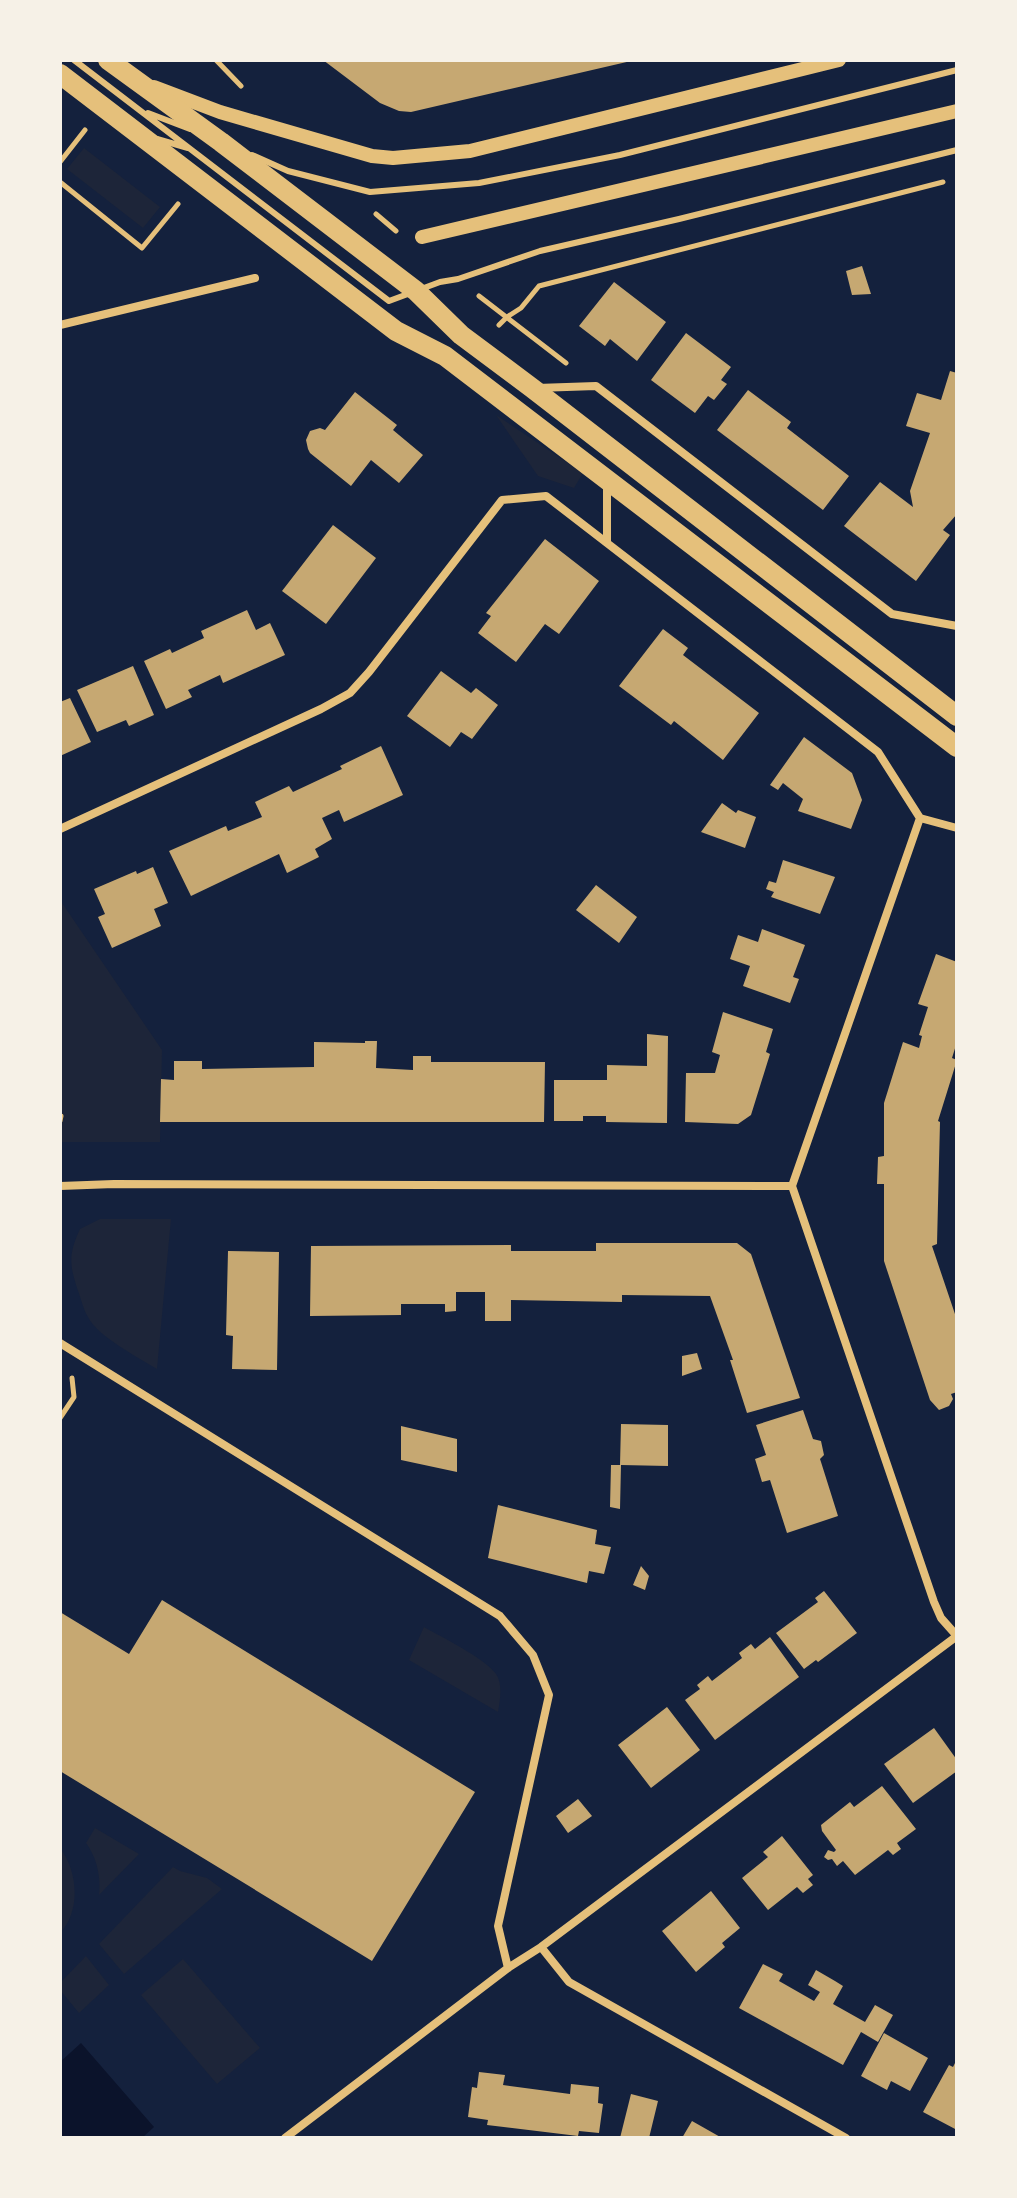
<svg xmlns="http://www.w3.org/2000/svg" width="1017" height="2198" font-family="'PT Sans',sans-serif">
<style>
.green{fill:#1d2539}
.water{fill:#0b132b}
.building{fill:#c6a872}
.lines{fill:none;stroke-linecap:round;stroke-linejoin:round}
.path{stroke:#e5c07b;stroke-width:5}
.service{stroke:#e5c07b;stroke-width:6}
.minor{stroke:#e5c07b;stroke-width:8}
.tertiary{stroke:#e5c07b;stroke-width:14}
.primary{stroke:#e5c07b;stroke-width:20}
</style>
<rect width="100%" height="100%" fill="#14213d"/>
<!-- green -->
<path class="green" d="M84,148L160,207L143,228L67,169Z
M496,415L583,473L574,488L538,476Z
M60,900L162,1050L160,1142H60Z
M100,1219H171L157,1369C138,1357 98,1337 88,1317C83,1309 81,1298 77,1288C69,1263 69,1253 80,1229Z
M424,1627C443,1638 483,1657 496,1674C503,1684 500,1700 498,1712L409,1660Z
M95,1828L139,1854L99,1895C101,1877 97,1858 86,1843Z
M60,1848C78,1871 81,1911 60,1933Z
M173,1867L180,1871L207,1878L222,1889L124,1974L99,1944Z
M86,1956L109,1985L79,2013L60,1990V1983Z
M183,1959L260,2048L217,2084L141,1995Z"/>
<!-- water -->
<path class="water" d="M81,2043L154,2127L142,2138H60V2062Z"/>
<!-- building -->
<path class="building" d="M323,60H631V61L411,112L399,111L380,103Z
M862,266L871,294L852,295L846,271Z
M614,282L666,322L637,361L610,339L605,346L579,326Z
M686,333L731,367L721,380L727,384L714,400L708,396L695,413L651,380Z
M950,371L957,373V514L943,530L950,535L916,581L844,526L880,482L913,507L910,491L930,433L906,426L917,393L941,400Z
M748,390L791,422L787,428L849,476L823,510L717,430Z
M355,392L397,425L393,430L423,455L399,483L371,460L351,486L310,453L308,449L306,440L310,431L320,428L325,430Z
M333,525L376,558L326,624L282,591Z
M545,539L599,581L559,634L545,624L516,662L478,633L491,616L486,613Z
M247,610L256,630L270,623L285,655L223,683L220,675L188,690L192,697L166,709L144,661L170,649L172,653L204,638L201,631Z
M663,629L688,648L683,655L759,713L723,760L674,721L671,725L619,686Z
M133,666L154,715L129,726L126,720L97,732L77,690Z
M441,671L471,693L476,688L498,705L472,739L461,732L450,747L407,716Z
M70,698L91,742L60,756V702Z
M804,737L852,773L862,800L851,829L798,811L803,799L783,783L778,790L770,785Z
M381,746L403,795L344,822L339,810L322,818L332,839L315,849L319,857L287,873L279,854L191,896L169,851L226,826L228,831L262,817L255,802L289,786L293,792L342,769L340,766Z
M722,803L736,813L738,810L756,817L745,848L701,832Z
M783,860L835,877L820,914L771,897L774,892L766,889L769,881L776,883Z
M153,867L168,903L154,909L161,926L112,948L98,917L105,914L94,889L136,871L137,874Z
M596,885L637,917L619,943L576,910Z
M762,929L805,945L793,977L799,979L790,1003L743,986L750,966L730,959L738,935L758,942Z
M936,954L957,962V1042L952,1058L957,1060L938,1121L940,1122L937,1244L932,1246L957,1320V1392L951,1394L953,1399L949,1406L939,1410L930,1400L884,1261V1184H877L878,1157L884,1156V1103L903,1042L919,1048L922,1036L919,1035L928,1007L918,1004Z
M723,1012L773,1029L766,1052L770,1054L751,1115L738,1124L685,1122L686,1073H715L720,1055L712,1052Z
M647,1034L668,1036L667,1123L606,1122V1116H583V1121H554V1080H607V1065L647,1066Z
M365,1041H377L376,1068L413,1070V1056H431V1062H545L544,1122H160L161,1079L174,1080V1061H202V1069L314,1067V1042L365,1043Z
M596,1243H737L751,1254L800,1398L747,1413L730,1360H733L710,1296L622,1295V1302L511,1300V1321H485V1292H456V1311L445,1312V1304H401V1315L310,1316L311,1246L511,1245V1251H596Z
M228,1251L279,1252L277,1370L232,1369L233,1336L226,1335Z
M697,1353L702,1369L682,1376V1356Z
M803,1410L813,1439L821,1441L824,1455L820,1459L821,1462L838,1516L787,1533L770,1480L762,1482L755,1459L766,1455L756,1425Z
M621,1424L668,1425V1466L621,1465L620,1509L610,1507L611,1465H620Z
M401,1426L457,1439V1472L401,1460Z
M498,1505L597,1530L595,1544L611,1547L604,1574L589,1571L587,1583L488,1558Z
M641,1566L649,1576L645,1590L633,1585Z
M824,1591L857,1633L818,1662L816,1660L804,1669L776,1633L818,1602L815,1598Z
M162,1600L475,1792L372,1961L60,1771V1612L129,1654Z
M770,1637L799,1677L715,1740L685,1700L700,1689L697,1685L708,1676L712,1681L742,1658L739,1653L751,1644L755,1649Z
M667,1707L700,1750L651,1788L618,1745Z
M934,1728L957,1760V1771L913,1803L884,1764Z
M882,1786L916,1829L897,1843L901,1849L893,1855L888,1850L855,1875L843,1861L837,1866L832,1859L828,1860L824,1857L828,1850L834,1852L836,1850L822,1831L821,1825L850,1802L854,1807Z
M578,1799L592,1816L568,1833L556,1816Z
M782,1836L813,1875L808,1879L813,1885L803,1893L797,1887L768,1910L742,1878L768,1857L763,1852Z
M711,1891L740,1928L722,1943L725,1947L696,1972L662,1931Z
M763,1964L783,1974L779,1981L814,2001L820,1992L808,1985L816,1970L835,1981L843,1986L833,2004L865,2022L875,2005L893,2015L878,2042L861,2032L843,2065L739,2008Z
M884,2033L928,2058L910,2091L891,2081L887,2090L861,2076Z
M957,2059V2130L923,2112L949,2065L953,2067Z
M479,2072L505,2075L503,2085L570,2094L571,2084L599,2087L598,2103L603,2104L599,2133L579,2131L578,2136L487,2125L488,2120L468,2117L472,2087L477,2088Z
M631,2094L658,2101L649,2138H620Z
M692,2121L722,2138H682Z"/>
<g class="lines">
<!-- path -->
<path class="path" d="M216,60L241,86
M60,162L85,130
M60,182L142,248L178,204
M376,214L396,231
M479,296L566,363
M499,325L507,317L521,308L539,286L943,182
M60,1121L61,1116
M60,1418L74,1397L72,1378"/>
<!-- service -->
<path class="service" d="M74,60L389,301L440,282L458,279L540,251L679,219L957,150
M148,113L190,129
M157,139L188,148
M252,155L288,171L370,192L479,183L620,155L957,70"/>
<!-- minor -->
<path class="minor" d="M60,325L255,278
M537,388L596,386L892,614L957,626
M607,542V485
M920,818L792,1186L934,1602L941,1618L957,1636
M60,829L321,709L350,693L369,672L502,500L546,496L878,752L920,818L957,828
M60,1186L114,1184L792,1186
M60,1343L500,1616L533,1655L549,1695L498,1926L508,1968
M541,1947L569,1982L846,2138
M285,2138L508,1968L541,1947L957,1636"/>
<!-- tertiary -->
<path class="tertiary" d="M154,87L220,112L372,156L393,158L470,151L839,60
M422,237L957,111"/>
<!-- primary -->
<path class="primary" d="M108,60L221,142L416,291L461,335L532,388L957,716
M60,74L396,331L445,356L462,369L957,747"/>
</g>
<!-- border -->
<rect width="1017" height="2198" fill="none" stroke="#f6f1e7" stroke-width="124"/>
</svg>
